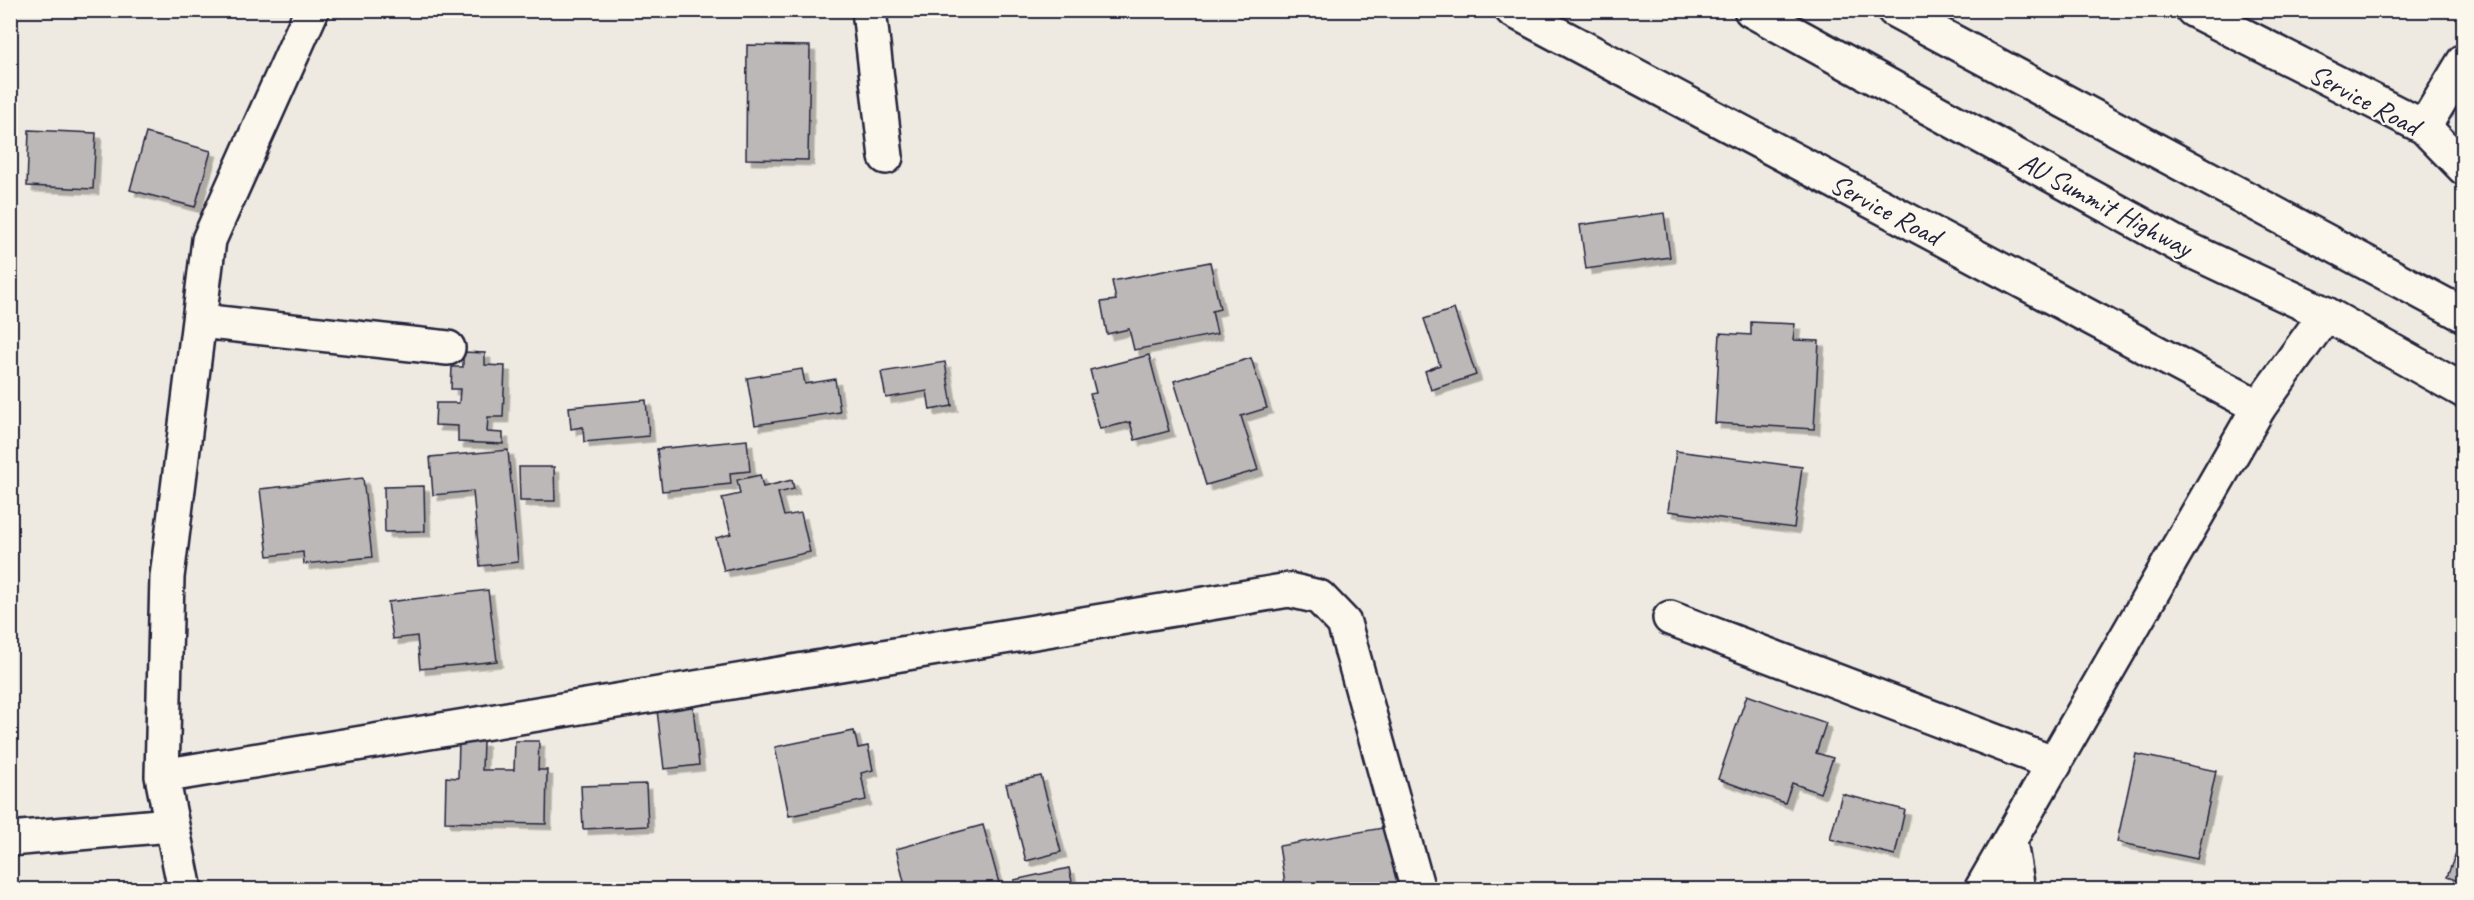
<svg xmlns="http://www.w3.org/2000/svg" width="2474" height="900" font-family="Caveat,sans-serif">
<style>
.building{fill:#bcb8b8;stroke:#22223b;stroke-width:1.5;filter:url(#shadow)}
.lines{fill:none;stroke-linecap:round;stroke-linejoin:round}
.minor-casing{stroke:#22223b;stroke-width:38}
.tertiary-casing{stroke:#22223b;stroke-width:38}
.primary-casing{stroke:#22223b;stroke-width:38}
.minor{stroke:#fbf7ec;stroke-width:33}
.tertiary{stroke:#fbf7ec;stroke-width:33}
.primary{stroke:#fbf7ec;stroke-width:33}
.labels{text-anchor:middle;stroke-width:4.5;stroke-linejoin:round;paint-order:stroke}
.street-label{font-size:28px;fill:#22223b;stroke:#fbf7ec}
</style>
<defs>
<filter id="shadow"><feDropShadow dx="5.5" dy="5.5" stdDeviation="0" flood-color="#0004"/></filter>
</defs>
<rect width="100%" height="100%" fill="#eeeae2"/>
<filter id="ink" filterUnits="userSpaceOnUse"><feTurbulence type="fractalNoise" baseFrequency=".0167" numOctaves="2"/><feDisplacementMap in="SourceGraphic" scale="12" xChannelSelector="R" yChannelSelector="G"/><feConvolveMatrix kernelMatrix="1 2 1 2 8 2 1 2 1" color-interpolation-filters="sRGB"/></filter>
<g filter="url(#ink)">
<!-- building -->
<path class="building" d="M747,45L810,46L808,160L746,159Z
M29,130L96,133L93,189L27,186Z
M146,133L211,151L195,207L130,190Z
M1664,213L1670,257L1586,269L1580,225Z
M1210,262L1220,309L1212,311L1217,334L1134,350L1129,329L1107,334L1101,302L1116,300L1112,281Z
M1454,309L1476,375L1431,390L1425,371L1440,365L1424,319Z
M1751,322L1795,324L1793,340L1819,341L1814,429L1715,423L1720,333L1751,335Z
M463,352L485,353V365L505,366L503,417H488L487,432L503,433V444L458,442V426L435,425L436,403H459L460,389H451L452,367H463Z
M1149,355L1169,431L1135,440L1130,422L1100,429L1090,394L1096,393L1090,370Z
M1251,358L1267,408L1241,416L1258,470L1206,485L1174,381Z
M945,362L952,406L930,410L927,391L886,398L881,372Z
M802,369L805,384L835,379L840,412L755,425L747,378Z
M646,400L649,436L584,442L583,427L571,429L569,407Z
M747,440L750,471L730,473L731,484L662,491L657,449Z
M508,450L518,562L480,566L473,491L433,495L430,457Z
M1676,451L1802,467L1794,528L1668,511Z
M519,467H554L555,501H520Z
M760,475L763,487L792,480L794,489L778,493L784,516L801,513L810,552L724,571L716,538L731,534L722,498L740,494L737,480Z
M363,478L372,557L304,564L303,552L268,556L260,489Z
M424,486L425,531L385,532L384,487Z
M488,590L497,661L420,669L417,636L393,639L388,602Z
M1747,695L1826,723L1816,753L1833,758L1820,793L1792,783L1785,803L1718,779Z
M693,706L699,765L664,769L657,710Z
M854,731L858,748L868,746L873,770L861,773L866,800L789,816L775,747Z
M459,741H483L482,770H514L515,741H539L538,770H547L546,824L445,822L446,777L458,778Z
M2136,754L2216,771L2197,859L2117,842Z
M1041,776L1061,852L1026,861L1006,784Z
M646,784L648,826L583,829L581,786Z
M1842,794L1905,810L1895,855L1830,839Z
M983,825L1001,890H906L896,849Z
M1388,827L1399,890H1286L1279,846Z
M2464,831V883L2447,877Z
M1069,868L1074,890H1016L1014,880Z
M537,885V890H471V886Z"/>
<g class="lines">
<!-- minor casing -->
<g class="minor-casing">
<path id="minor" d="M869,10L886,157
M1512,10L2259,407
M2193,10L2424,127L2464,168
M2424,127L2464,61
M200,321L448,348
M1670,618L2055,764
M162,776L1289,590L1319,597L1344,623L1418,890
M10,839L170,825
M2010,842L2018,890
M185,890L162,776L167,577L209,240L312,10"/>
</g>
<!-- tertiary casing -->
<g class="tertiary-casing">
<path id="tertiary" d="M1981,890L2259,407L2326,314"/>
</g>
<!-- primary casing -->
<g class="primary-casing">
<path id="primary" d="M1751,10L2177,244L2326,314L2464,391
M1894,10L2464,315"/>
</g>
<!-- minor -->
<use href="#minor" class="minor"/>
<!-- tertiary -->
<use href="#tertiary" class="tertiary"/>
<!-- primary -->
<use href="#primary" class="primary"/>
</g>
</g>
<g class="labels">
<!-- street labels -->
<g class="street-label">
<text transform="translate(2365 99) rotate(28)" y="10">Service Road</text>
<text transform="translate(2106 204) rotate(28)" y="10">AU Summit Highway</text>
<text transform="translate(1886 209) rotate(28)" y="10">Service Road</text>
</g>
</g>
<!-- margin -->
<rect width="2474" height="900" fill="none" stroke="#fbf7ec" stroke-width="36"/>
<rect x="18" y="18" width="2438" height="864" fill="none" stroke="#22223b" stroke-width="2" filter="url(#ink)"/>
</svg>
